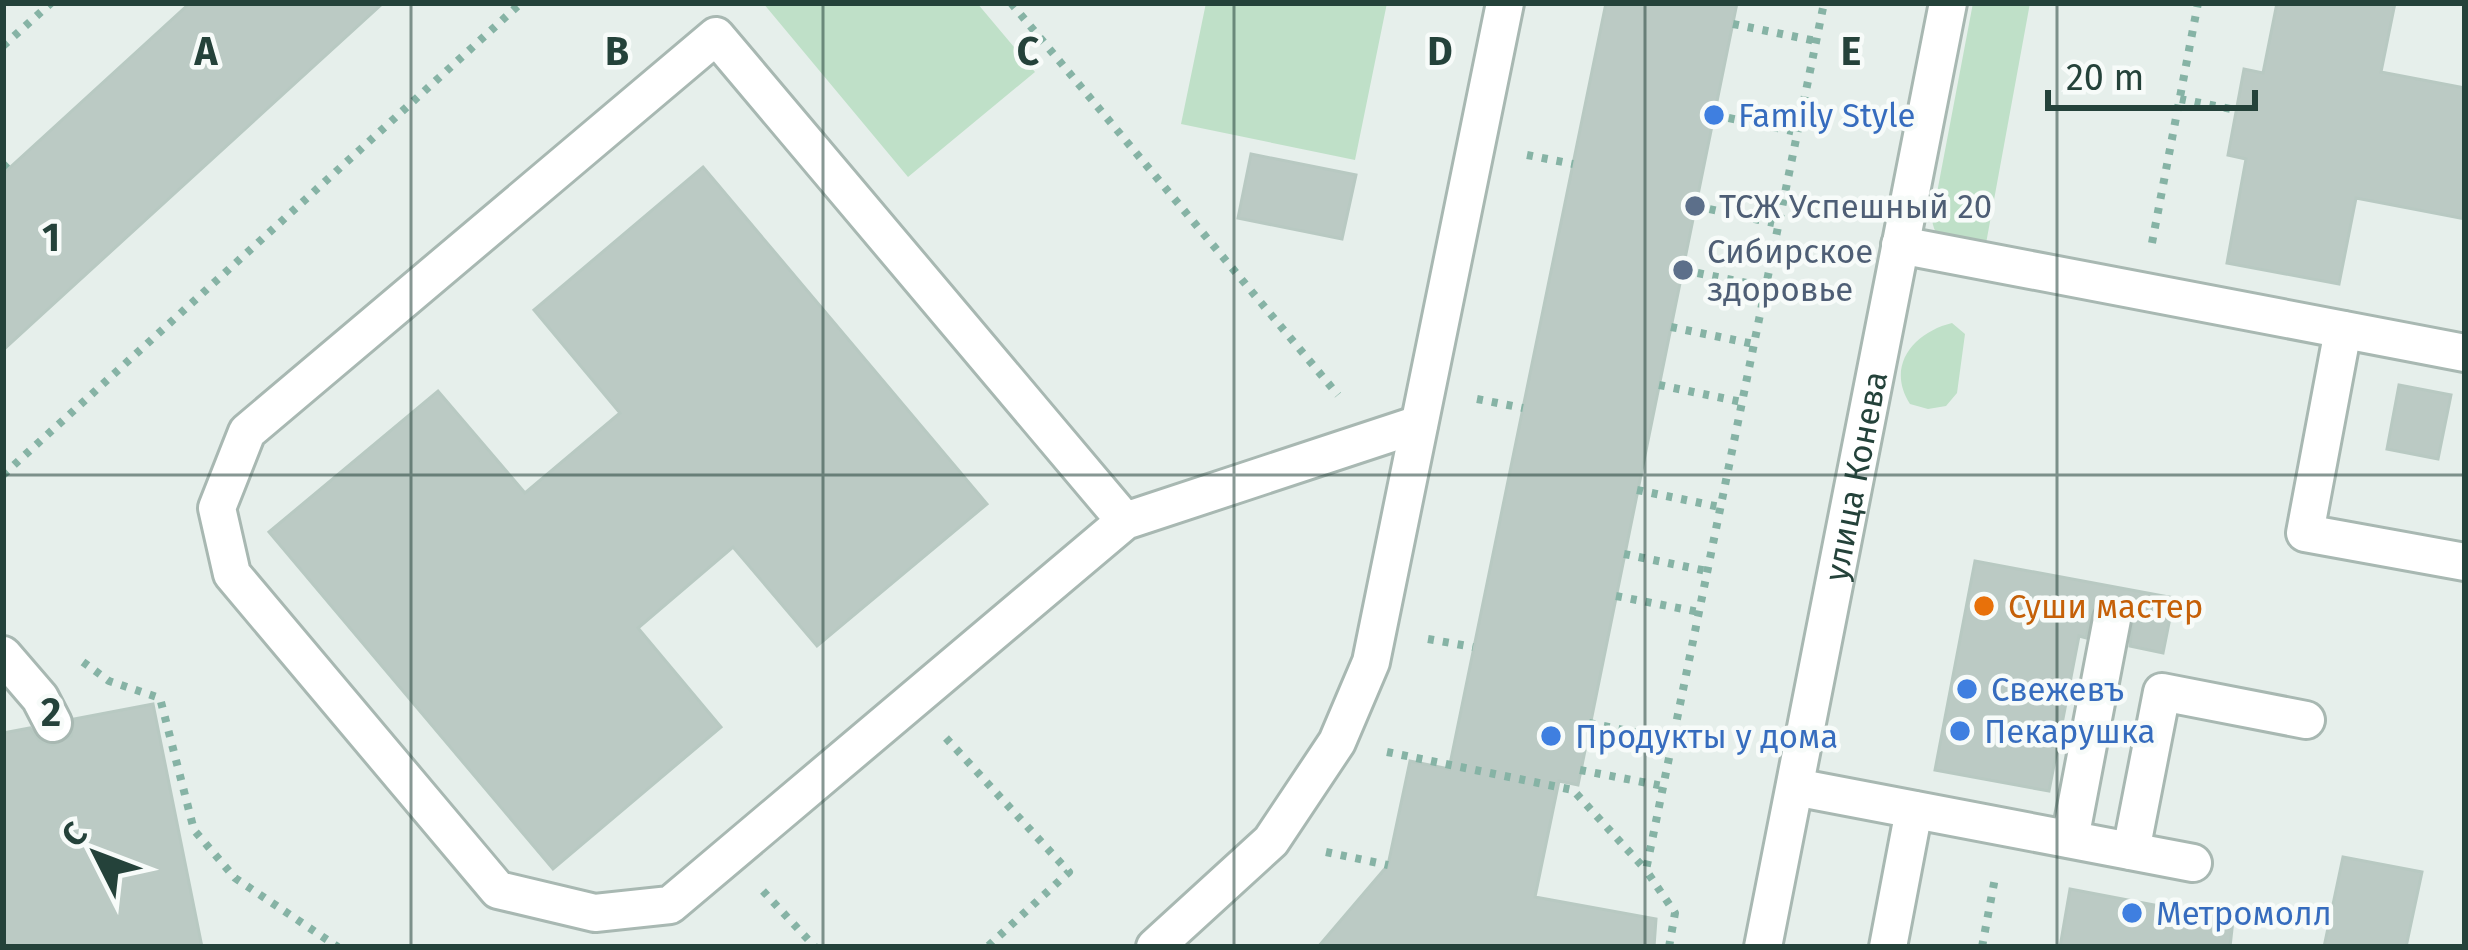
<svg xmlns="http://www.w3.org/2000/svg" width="2468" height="950" font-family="'Fira Sans',sans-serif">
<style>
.green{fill:#bfe0c8}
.building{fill:#bbcac4;stroke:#b8c9c2;stroke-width:3}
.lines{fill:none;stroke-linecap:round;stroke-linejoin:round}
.minor-casing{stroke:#a8b8b2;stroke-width:42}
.path{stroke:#86b3a5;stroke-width:8;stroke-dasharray:6 9;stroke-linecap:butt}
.minor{stroke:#fff;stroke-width:36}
.grid{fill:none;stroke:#24423a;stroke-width:3;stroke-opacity:0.55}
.shop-dot{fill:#3f7fe0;stroke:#f7fbf9;stroke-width:4.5}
.service-dot{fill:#5c6f8a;stroke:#f7fbf9;stroke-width:4.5}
.food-dot{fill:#e8710a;stroke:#f7fbf9;stroke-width:4.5}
.labels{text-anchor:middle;stroke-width:9;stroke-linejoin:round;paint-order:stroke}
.shop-label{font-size:33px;fill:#366cbe;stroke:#f7fbf9;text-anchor:start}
.service-label{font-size:33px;fill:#4e5e75;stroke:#f7fbf9;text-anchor:start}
.street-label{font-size:33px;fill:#24423a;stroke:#f7fbf9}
.food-label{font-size:33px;fill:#c56008;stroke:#f7fbf9;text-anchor:start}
.grid-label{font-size:39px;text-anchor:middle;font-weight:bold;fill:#24423a;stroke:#f7fbf9;stroke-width:9;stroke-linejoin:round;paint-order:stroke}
</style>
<rect width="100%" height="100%" fill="#e6efeb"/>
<!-- green -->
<path class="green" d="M763,3H977L1035,72L908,177Z
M1206,3H1387L1355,160L1181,124Z
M1973,3H2030L1985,249C1960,245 1935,248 1932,219Z
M1952,323L1965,334L1957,393L1946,406L1928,409L1910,404C1885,365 1915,332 1952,323Z"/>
<!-- building -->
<path class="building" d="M190,3H383L3,350V174Z
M1606,3H1737L1578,785L1559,781L1535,897L1656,919L1654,947H1318L1388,865L1410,761L1449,769Z
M2277,3H2395L2381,72L2465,88V219L2356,198L2339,284L2227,263L2246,159L2228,155L2244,69L2263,73Z
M1251,154L1356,175L1342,239L1238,218Z
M703,167L987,504L817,646L733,547L638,628L721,727L553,869L269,532L438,391L525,493L620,413L534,310Z
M2399,385L2451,395L2438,459L2387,449Z
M1975,561L2174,598L2163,653L2130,646L2133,613L2126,601L2106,598L2094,605L2086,638L2079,636L2049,791L1935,770Z
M153,704L202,947H3V733L30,728L40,741L53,745L71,736L74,719Z
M2343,857L2422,872L2406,947H2324Z
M2070,889L2233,920L2230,947H2060Z"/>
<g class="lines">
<!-- minor casing -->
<g class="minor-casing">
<g id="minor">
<path d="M1900,245L2465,353"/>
<path d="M2343,330L2305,533L2465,562"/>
<path d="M1125,521L716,36L247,432L217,508L232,574L498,890L595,913L670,905L1125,521L1419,424"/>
<path d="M3,655L40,698L53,723"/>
<path d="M1795,787L2193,863"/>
<path d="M2070,839L2112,619"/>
<path d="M2131,851L2162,692L2306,720"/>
<path d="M1155,947L1271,841L1337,742L1371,662L1505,3"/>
<path id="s1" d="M1763,947L1948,3"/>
<path d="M1888,947L1914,810"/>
</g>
</g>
<!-- path -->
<path class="path" d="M1011,3L1338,395
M1733,24L1816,41
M3,46L51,3
M2180,99L2236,110
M1714,115L1797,132
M1527,155L1573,164
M3,164L8,169
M1695,206L1778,224
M2152,243L2198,3
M1683,270L1766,287
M1671,327L1754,344
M1659,385L1742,402
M1477,399L1523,408
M3,475L521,3
M1637,490L1720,507
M1624,554L1707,571
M1616,596L1699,612
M1428,639L1473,647
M83,662L109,681L160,698L194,830L235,878L338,947
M1589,723L1672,740
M946,738L1069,872L987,947
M1387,752L1573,790L1645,869
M1580,770L1663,786
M1326,852L1388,865
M763,891L815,947
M1669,947L1675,913L1646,870L1824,3
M1982,947L1995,878"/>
<!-- minor -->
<use href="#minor" class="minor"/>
</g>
<!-- grid -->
<path class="grid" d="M411,3V947M823,3V947M1234,3V947M1645,3V947M2057,3V947M3,475H2465"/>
<!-- markers -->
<g class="shop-dot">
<circle cx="1714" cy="115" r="12"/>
<circle cx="1967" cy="689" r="12"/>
<circle cx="1960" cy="731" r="12"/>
<circle cx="1551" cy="736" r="12"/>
<circle cx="2132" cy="913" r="12"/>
</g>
<g class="service-dot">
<circle cx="1695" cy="206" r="12"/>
<circle cx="1683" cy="270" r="12"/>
</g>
<circle class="food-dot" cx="1984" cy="606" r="12"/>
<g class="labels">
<!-- shop labels -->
<g class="shop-label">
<text x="1738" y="127">Family Style</text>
<text x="1991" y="701">Свежевъ</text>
<text x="1984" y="743">Пекарушка</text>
<text x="1575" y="748">Продукты у дома</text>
<text x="2156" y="925">Метромолл</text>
</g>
<!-- service labels -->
<g class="service-label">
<text x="1719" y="218">ТСЖ Успешный 20</text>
<text x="1707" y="263">Сибирское<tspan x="1707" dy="38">здоровье</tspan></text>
</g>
<!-- street labels -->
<g class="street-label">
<text dy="12" stroke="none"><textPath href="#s1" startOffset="480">улица Конева</textPath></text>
</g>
<!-- food labels -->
<g class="food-label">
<text x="2008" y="618">Суши мастер</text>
</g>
</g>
<g class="grid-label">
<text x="206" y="65">A</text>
<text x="617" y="65">B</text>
<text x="1028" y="65">C</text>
<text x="1440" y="65">D</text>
<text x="1851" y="65">E</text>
<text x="51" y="251">1</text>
<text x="51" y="726">2</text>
</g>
<!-- border -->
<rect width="2468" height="950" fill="none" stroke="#24423a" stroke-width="12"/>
<!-- north arrow -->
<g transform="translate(96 854) rotate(312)" stroke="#f7fbf9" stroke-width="9" paint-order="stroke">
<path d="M0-9L21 45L0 30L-21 45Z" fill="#24423a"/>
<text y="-18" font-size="33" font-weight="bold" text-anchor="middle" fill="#24423a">С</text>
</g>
<!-- scale -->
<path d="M2048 90v18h207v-18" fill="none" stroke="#24423a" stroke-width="6"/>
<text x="2066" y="90" font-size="36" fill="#24423a" stroke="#f7fbf9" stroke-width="9" paint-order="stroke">20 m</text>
</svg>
